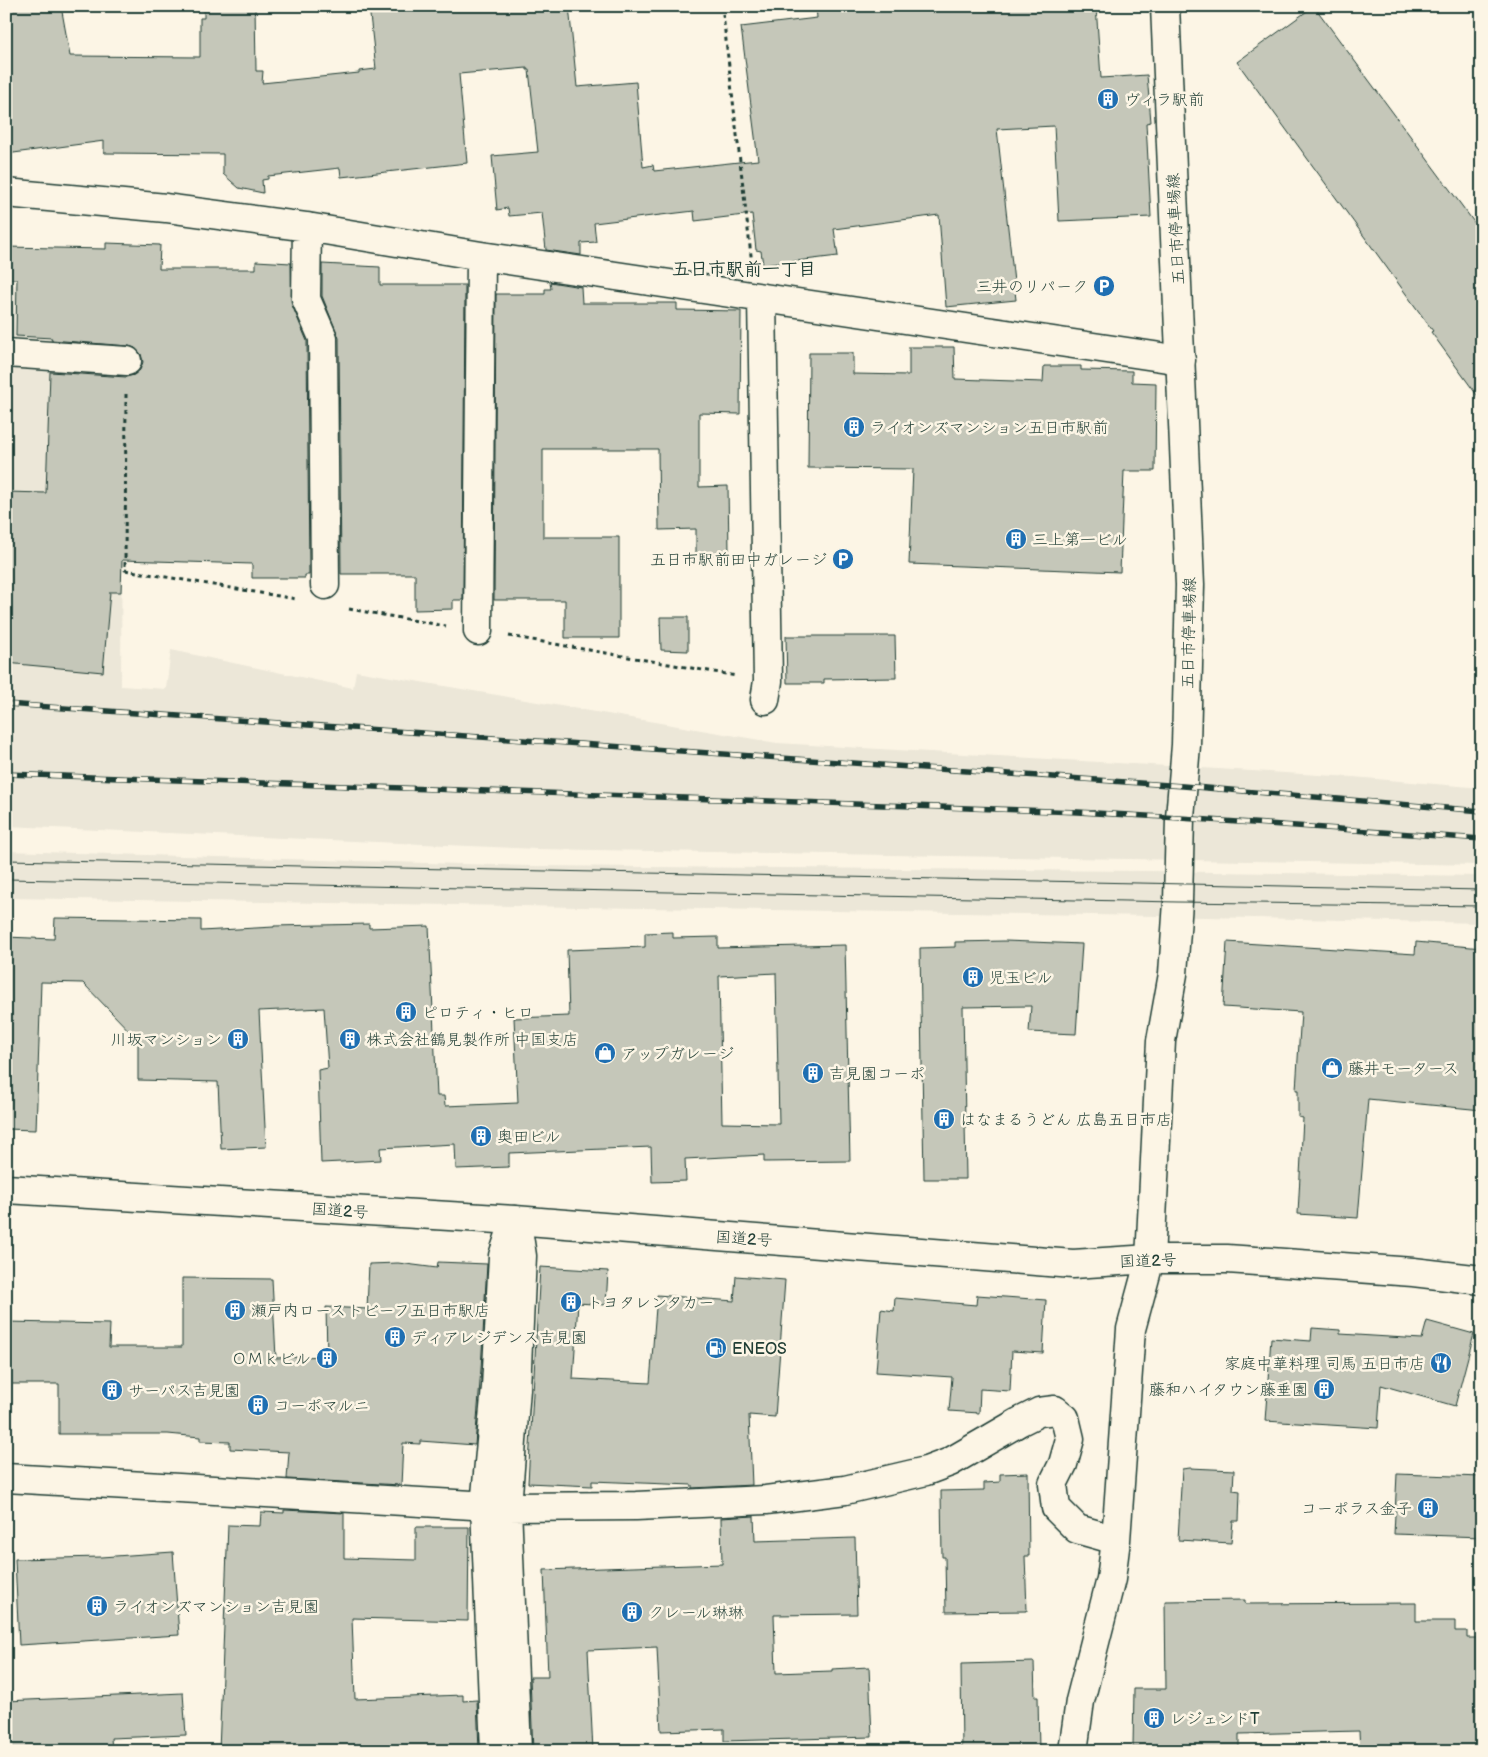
<svg xmlns="http://www.w3.org/2000/svg" width="1488" height="1757" font-family="'Balsamiq Sans','Klee One',sans-serif">
<style>
.built{fill:#ece7d8}
.building{fill:#c5c7b9;stroke:#1f3d34;fill-rule:evenodd}
.lines{fill:none;stroke-linecap:round;stroke-linejoin:round}
.minor-casing{stroke:#1f3d34;stroke-width:31}
.major-casing{stroke:#1f3d34;stroke-width:31}
.highway-casing{stroke:#1f3d34;stroke-width:31}
.path{stroke:#1f3d34;stroke-width:3;stroke-dasharray:4 4;stroke-linecap:butt}
.minor{stroke:#fcf5e5;stroke-width:28}
.major{stroke:#fcf5e5;stroke-width:28}
.highway{stroke:#fcf5e5;stroke-width:28}
.tram{stroke:#1f3d34;stroke-width:1}
.rail-casing{stroke:#1f3d34;stroke-width:5.5}
.rail{stroke:#fcf5e5;stroke-width:4;stroke-dasharray:11;stroke-linecap:butt}
.labels{text-anchor:middle;stroke-width:5;stroke-linejoin:round;paint-order:stroke}
.poi-label{font-size:16px;fill:#1f3d34;stroke:#fcf5e5;text-anchor:start}
.street-label{font-size:16px;fill:#1f3d34;stroke:#fcf5e5}
.neighbourhood-label{font-size:18px;font-weight:bold;fill:#1f3d34;stroke:#fcf5e5}
</style>
<rect width="100%" height="100%" fill="#fcf5e5"/>
<filter id="ink" filterUnits="userSpaceOnUse"><feTurbulence type="fractalNoise" baseFrequency=".02" numOctaves="2"/><feDisplacementMap in="SourceGraphic" scale="10" xChannelSelector="R" yChannelSelector="G"/><feConvolveMatrix kernelMatrix="1 2 1 2 8 2 1 2 1" color-interpolation-filters="sRGB"/></filter>
<g filter="url(#ink)">
<!-- built -->
<path class="built" d="M6,284L123,291L121,686L166,689L171,650L353,688L356,671L777,743L1353,777L1482,788V865L538,849L6,826Z
M6,851L530,866L1149,871L1482,876V923L1156,916L6,898Z"/>
<!-- building -->
<path class="building" d="M6,6H61L70,56L200,57V18H204V6H255L256,71H263L262,83L359,73V71L376,69L369,6H569L577,87L636,82L643,167L653,165L654,171L758,160L741,27L817,18L816,6H1096L1101,78L1147,75L1151,122L1146,123L1151,217L1059,221L1054,126L997,129L1016,300L946,307L939,215L834,229L838,256L763,265L761,251L756,250L752,214L695,221L694,211L594,223L596,242L581,243V255L546,250L542,213L509,216L508,208L497,210L492,156L538,152L529,70H527V68L459,74L467,163L341,177L340,168L268,176V179L262,180L263,193L239,188L223,174V154L104,153V141L6,154Z
M1314,6L1482,233V402L1431,332L1433,331L1237,62Z
M106,243L160,245L159,269H256V261L291,263L292,305L307,341L309,575H305V578H252V564L122,560L121,592H110L103,672L6,663V492L46,493L50,372L126,377L134,375L140,370L143,362L141,354L135,348L129,346L51,340L52,338L16,336L17,279H6V247L106,249Z
M322,264L380,267V285H465L463,600H453V609L415,610V574H341L339,338L322,296Z
M550,282L581,287L582,303H677V310L741,311L740,414L699,413V487L728,486L729,554L696,555V529L659,530L658,449H543V537H619V638H565V600H494L496,294H545V289H551Z
M909,347H954L955,379L1043,382L1044,366H1081V370L1132,371V382L1156,383L1155,471H1124L1120,572L909,564L913,469L808,468L809,353H853V374L909,375Z
M660,617H688V651L661,650Z
M786,636H895L896,678L824,679V683H787Z
M55,918L201,920V931L274,927V926L369,924V928L429,926L437,1096H444L445,1106L518,1103L514,1018L569,1016L567,950L645,947V933L673,932V938L718,937V948L845,945L850,1161L764,1162V1155L685,1159L686,1181L652,1182L651,1147L509,1153V1167L456,1169L455,1144L380,1148L381,1160L321,1163L318,1070L328,1068L324,1008L259,1011L266,1147L221,1149L218,1082L138,1080V1040L83,983L41,982L36,1130L6,1129V937L54,939ZM776,973L779,1124L722,1123L719,976Z
M1005,941L1082,944L1076,1034L1029,1032L1031,1006L963,1007L966,1179H924L920,948L955,947V942Z
M1227,942L1415,954L1416,942L1482,948V1110L1368,1099L1358,1218L1298,1214L1303,1118L1298,1117V1090H1296L1301,1012L1223,1007Z
M438,1262L487,1264L481,1369L475,1445L420,1441V1444L403,1443L401,1485L287,1479L289,1452L230,1449V1442L200,1441V1437L168,1434H59V1384H6V1322L110,1324L109,1347H182V1278L272,1279L276,1358L327,1356L326,1307L367,1309L369,1264L398,1263L437,1268Z
M540,1267L608,1271L606,1305L578,1303L573,1379L650,1383L657,1295L734,1301L736,1276L785,1280L775,1417L749,1415L752,1485L692,1488V1485L592,1481V1486L528,1483Z
M977,1295L1046,1300L1043,1353L1012,1351L1010,1391L980,1389L979,1413L949,1411L952,1377L876,1372L881,1309L894,1311L895,1298L976,1305Z
M1427,1321L1474,1334L1455,1406L1381,1385L1378,1428L1265,1421L1271,1338L1311,1341L1312,1328L1340,1330V1334L1422,1339Z
M1190,1468L1234,1470L1233,1490L1240,1491L1239,1521H1233L1231,1543L1178,1540L1182,1469Z
M1028,1473L1029,1556H1025L1027,1611L946,1612L945,1557H942L941,1491L984,1490V1483L1000,1482V1474Z
M1397,1474L1482,1477V1537L1394,1534Z
M284,1510L344,1513V1558L416,1560V1527H469L468,1621L352,1618L355,1699L463,1695V1701L477,1700L479,1751H219L228,1525L260,1526L261,1512L284,1513Z
M754,1516L755,1541L855,1538L857,1614L774,1615L776,1673L832,1671V1669L869,1667L872,1737L724,1741V1729L661,1731L657,1647L588,1650L593,1751H533L530,1677H548L544,1570L722,1564L721,1518Z
M173,1552L179,1635L19,1645L15,1559L101,1557Z
M1245,1600V1604L1416,1603V1621H1455V1631H1467V1638H1481L1480,1712H1482V1751H1360L1359,1731L1239,1734V1751H1179V1748L1133,1747L1134,1689H1166L1165,1601Z
M1034,1662L1035,1697H1038L1039,1751H962L961,1664Z
M183,1693L186,1735L111,1738L112,1751H6V1701Z"/>
<g class="lines">
<!-- minor casing -->
<g class="minor-casing">
<path id="minor" d="M6,193L166,208L307,227L481,256L1181,360
M307,227L306,299L323,338L325,585
M762,298L768,681L765,700
M6,353L127,361
M478,631L481,256
M6,1478L507,1507L636,1506L766,1500L845,1490L926,1471L950,1462L1019,1422L1039,1412L1055,1410L1065,1418L1070,1439L1063,1464L1053,1484L1056,1508L1077,1529L1116,1540
M495,1751L485,1506L496,1387L503,1256L515,1220
M517,1751L507,1507L516,1389L522,1256L519,1236
M1073,1751L1080,1701L1111,1579L1116,1540L1131,1329L1150,1259"/>
</g>
<!-- major casing -->
<g class="major-casing">
<path id="major" d="M1150,1259L1161,1041L1173,974L1178,902L1180,818L1186,745L1190,585L1165,6"/>
</g>
<!-- highway casing -->
<g class="highway-casing">
<path id="highway" d="M6,1189L515,1220L1073,1264L1150,1259H1227L1413,1272L1482,1280"/>
</g>
<!-- path -->
<path class="path" d="M722,6L752,264
M126,394L125,570L296,599
M349,609L446,626
M509,636L737,676"/>
<!-- minor -->
<use href="#minor" class="minor"/>
<!-- major -->
<use href="#major" class="major"/>
<!-- highway -->
<use href="#highway" class="highway"/>
<!-- tram -->
<path class="tram" d="M6,860L1482,890
M6,879L1178,902L1482,906"/>
<!-- rail casing -->
<g class="rail-casing">
<path id="rail" d="M6,704L1183,786L1482,811
M6,774L1078,812L1180,818L1482,839"/>
</g>
<!-- rail -->
<use href="#rail" class="rail"/>
</g>
</g>
<!-- icons -->
<defs>
<g id="building-disc" transform="scale(1.125)"><circle r="9.5" fill="#1f6fb2" stroke="#fcf5e5"/><path d="M-4-6H4V6H1V3H-1V6H-4ZM-2.5-4.3h1.7v1.8h-1.7ZM.8-4.3h1.7v1.8H.8ZM-2.5-1h1.7V.8h-1.7ZM.8-1h1.7V.8H.8Z" fill="#fff"/></g>
<g id="parking-disc" transform="scale(1.125)"><circle r="9.5" fill="#1f6fb2" stroke="#fcf5e5"/><path d="M-3.5-5.5H1a3.5 3.5 0 0 1 0 7H-1V5.5H-3.5ZM-1-3.4V-.6H.8a1.4 1.4 0 0 0 0-2.8Z" fill="#fff"/></g>
<g id="shop-disc" transform="scale(1.125)"><circle r="9.5" fill="#1f6fb2" stroke="#fcf5e5"/><path d="M-5-2.5h2.3a2.7 3.5 0 0 1 5.4 0H5L5.5 6h-11ZM-1.5-2.5h3a1.5 2.3 0 0 0-3 0Z" fill="#fff"/></g>
<g id="fuel-disc" transform="scale(1.125)"><circle r="9.5" fill="#1f6fb2" stroke="#fcf5e5"/><path d="M-5.5-6h7V0h2V4h1.3V-2.5L3-4.5l.8-.8L6-3V5H2.5V1h-1V6h-7ZM-4.2-4.7v3.2H.2V-4.7Z" fill="#fff"/></g>
<g id="restaurant-disc" transform="scale(1.125)"><circle r="9.5" fill="#1f6fb2" stroke="#fcf5e5"/><path d="M-5-6h1v4h1v-4h1v4h1v-4h1v5L-1.5 .5V6h-2V.5L-5-1ZM5-6V6H3V1.5H1.5Q1.5-4 5-6Z" fill="#fff"/></g>
</defs>
<g fill-rule="evenodd">
<use href="#building-disc" x="1108" y="99"/>
<use href="#parking-disc" x="1104" y="286"/>
<use href="#building-disc" x="854" y="427"/>
<use href="#building-disc" x="1016" y="539"/>
<use href="#parking-disc" x="843" y="559"/>
<use href="#building-disc" x="973" y="977"/>
<use href="#building-disc" x="406" y="1012"/>
<use href="#building-disc" x="238" y="1039"/>
<use href="#building-disc" x="350" y="1039"/>
<use href="#shop-disc" x="605" y="1053"/>
<use href="#shop-disc" x="1332" y="1068"/>
<use href="#building-disc" x="813" y="1073"/>
<use href="#building-disc" x="944" y="1119"/>
<use href="#building-disc" x="481" y="1136"/>
<use href="#building-disc" x="571" y="1302"/>
<use href="#building-disc" x="235" y="1310"/>
<use href="#building-disc" x="395" y="1337"/>
<use href="#fuel-disc" x="716" y="1348"/>
<use href="#building-disc" x="327" y="1358"/>
<use href="#restaurant-disc" x="1441" y="1363"/>
<use href="#building-disc" x="1324" y="1389"/>
<use href="#building-disc" x="112" y="1390"/>
<use href="#building-disc" x="258" y="1405"/>
<use href="#building-disc" x="1428" y="1508"/>
<use href="#building-disc" x="97" y="1606"/>
<use href="#building-disc" x="632" y="1612"/>
<use href="#building-disc" x="1154" y="1718"/>
</g>
<g class="labels">
<!-- poi labels -->
<g class="poi-label">
<text x="1124" y="105">ヴィラ駅前</text>
<text x="1088" y="292" text-anchor="end">三井のリパーク</text>
<text x="870" y="433">ライオンズマンション五日市駅前</text>
<text x="1032" y="545">三上第一ビル</text>
<text x="827" y="565" text-anchor="end">五日市駅前田中ガレージ</text>
<text x="989" y="983">児玉ビル</text>
<text x="422" y="1018">ピロティ・ヒロ</text>
<text x="222" y="1045" text-anchor="end">川坂マンション</text>
<text x="366" y="1045">株式会社鶴見製作所 中国支店</text>
<text x="621" y="1059">アップガレージ</text>
<text x="1348" y="1074">藤井モータース</text>
<text x="829" y="1079">吉見園コーポ</text>
<text x="960" y="1125">はなまるうどん 広島五日市店</text>
<text x="497" y="1142">奥田ビル</text>
<text x="587" y="1308">トヨタレンタカー</text>
<text x="251" y="1316">瀬戸内ローストビーフ五日市駅店</text>
<text x="411" y="1343">ディアレジデンス吉見園</text>
<text x="732" y="1354">ENEOS</text>
<text x="311" y="1364" text-anchor="end">ＯＭｋビル</text>
<text x="1425" y="1369" text-anchor="end">家庭中華料理 司馬 五日市店</text>
<text x="1308" y="1395" text-anchor="end">藤和ハイタウン藤垂園</text>
<text x="128" y="1396">サーパス吉見園</text>
<text x="274" y="1411">コーポマルニ</text>
<text x="1412" y="1514" text-anchor="end">コーポラス金子</text>
<text x="113" y="1612">ライオンズマンション吉見園</text>
<text x="648" y="1618">クレール琳琳</text>
<text x="1170" y="1724">レジェンドT</text>
</g>
<!-- street labels -->
<g class="street-label">
<text transform="translate(1175 229) rotate(-93)" y="6">五日市停車場線</text>
<text transform="translate(1188 633) rotate(-89)" y="6">五日市停車場線</text>
<text transform="translate(340 1210) rotate(4)" y="6">国道2号</text>
<text transform="translate(744 1238) rotate(4)" y="6">国道2号</text>
<text transform="translate(1148 1260) rotate(-2)" y="6">国道2号</text>
</g>
<!-- neighbourhood labels -->
<g class="neighbourhood-label">
<text x="744" y="275">五日市駅前一丁目</text>
</g>
</g>
<!-- margin -->
<rect width="1488" height="1757" fill="none" stroke="#fcf5e5" stroke-width="25"/>
<rect x="12" y="12" width="1463" height="1732" fill="none" stroke="#1f3d34" stroke-width="2" filter="url(#ink)"/>
</svg>
